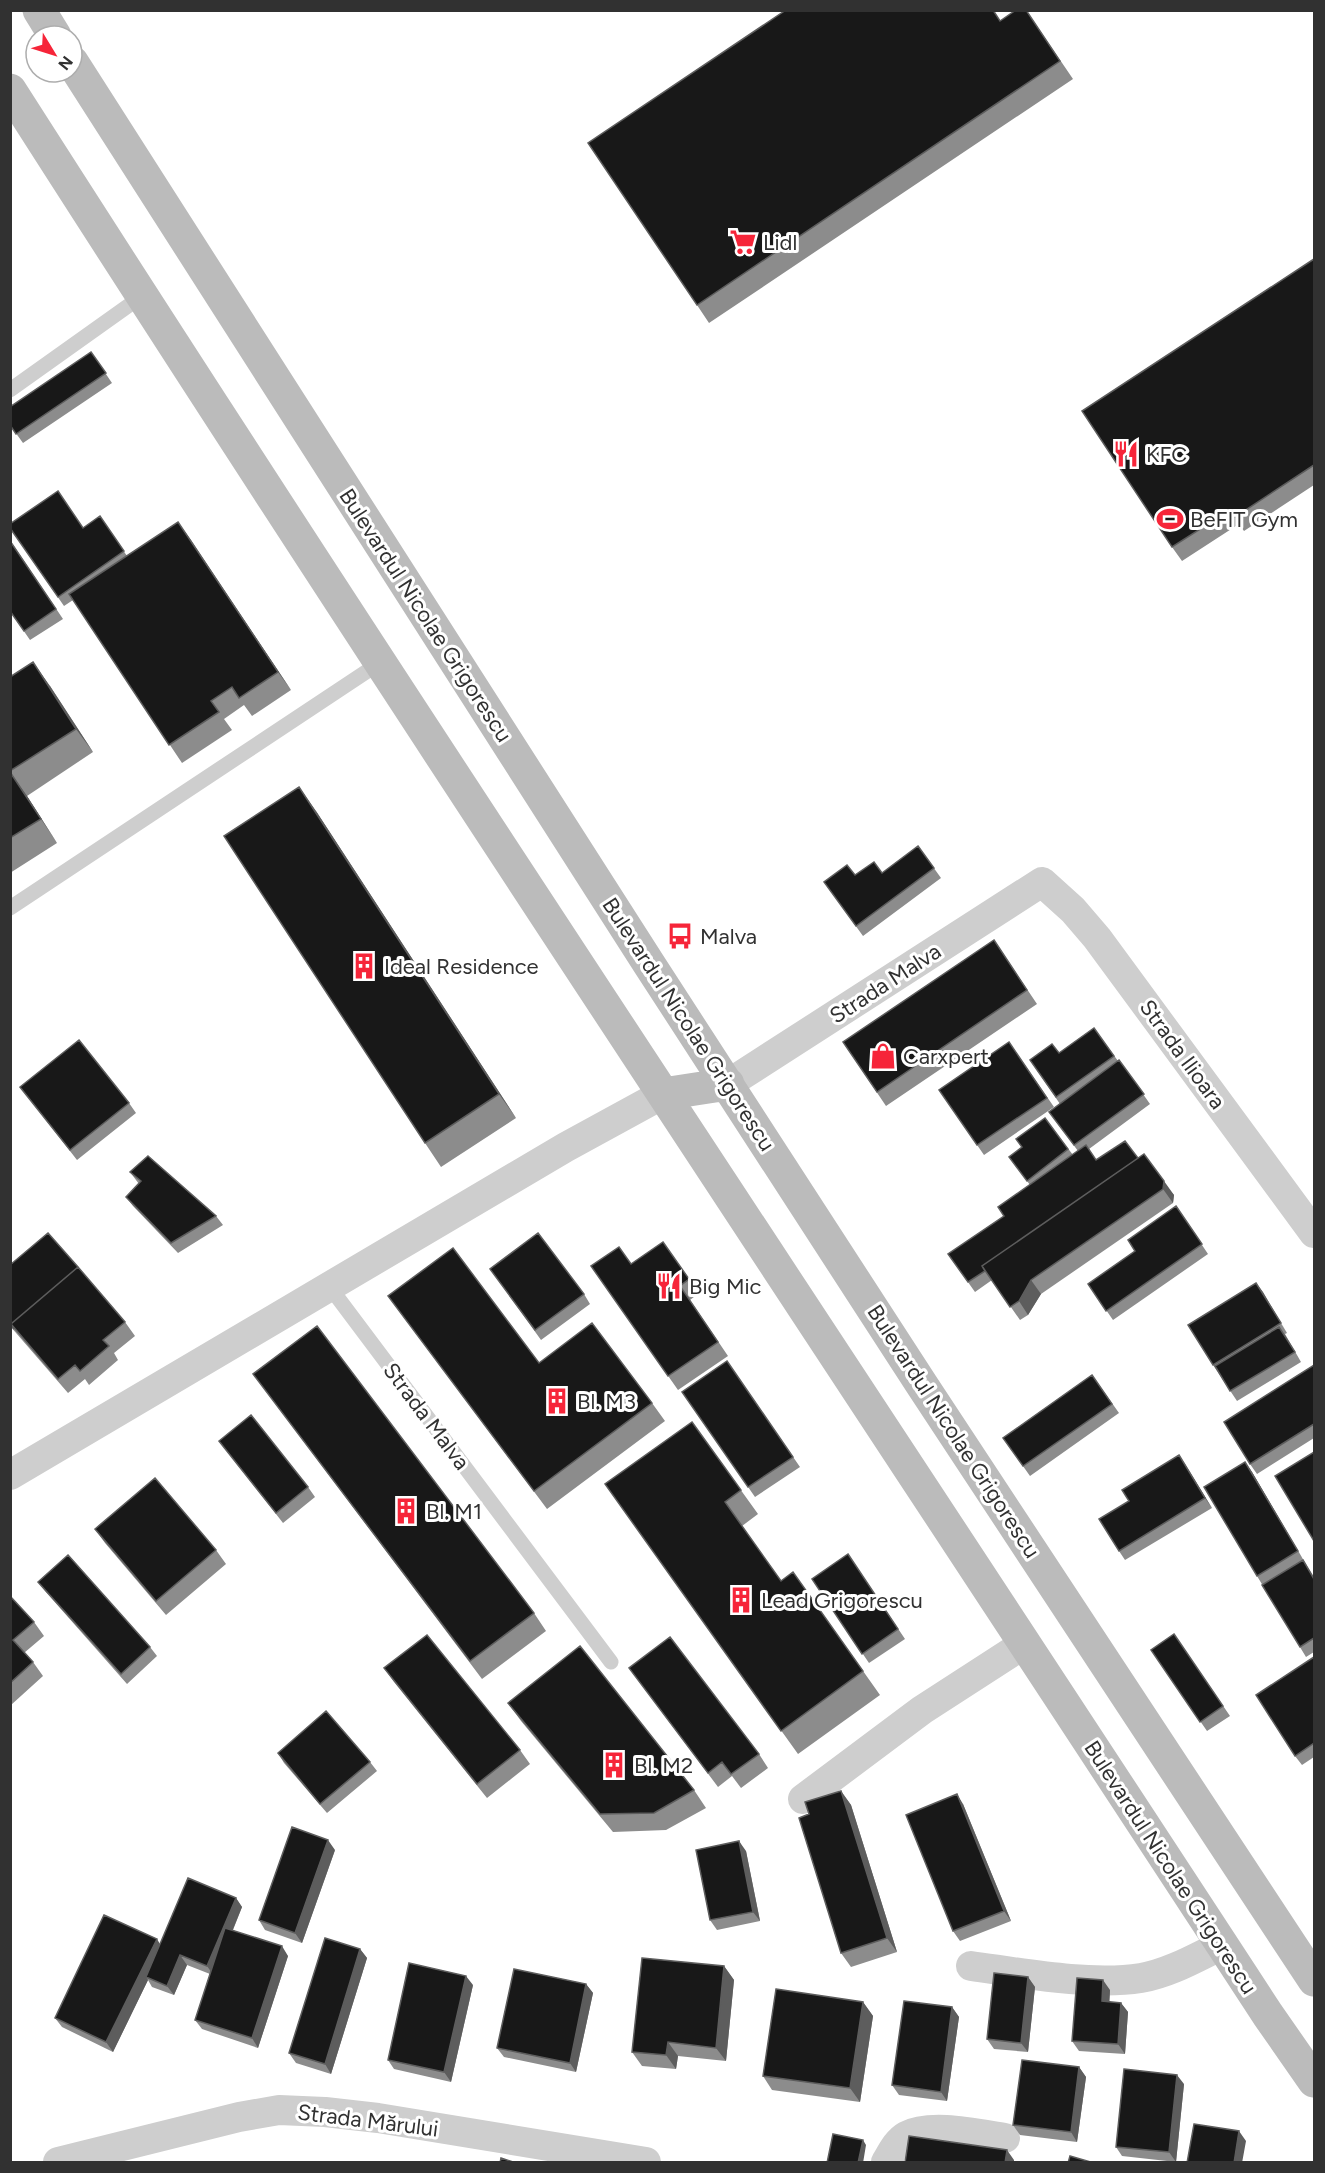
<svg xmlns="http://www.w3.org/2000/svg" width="1325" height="2173" font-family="Figtree,sans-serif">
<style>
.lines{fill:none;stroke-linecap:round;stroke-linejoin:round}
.lane{stroke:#cecece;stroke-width:15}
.street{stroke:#cecece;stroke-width:30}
.secondary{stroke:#bbb;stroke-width:33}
.wall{fill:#8c8c8c}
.shaded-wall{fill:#5d5d5d}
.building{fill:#181818;stroke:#5d5d5d;stroke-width:1.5}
.labels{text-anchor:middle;stroke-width:6;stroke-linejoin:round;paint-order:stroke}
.poi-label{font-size:22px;fill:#313131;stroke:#fff;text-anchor:start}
.street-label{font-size:22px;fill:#313131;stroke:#fff}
</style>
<rect width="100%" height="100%" fill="#fff"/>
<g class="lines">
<!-- lane -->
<path class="lane" d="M10,390L142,296
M10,908L381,662
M329,1286L611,1662"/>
<!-- street -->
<path class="street" d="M728,1084L1042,882L1073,910L1097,938L1314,1233
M10,1475L566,1147L663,1094
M803,1799L922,1710L1024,1644
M971,1966C1022,1973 1090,1986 1141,1978C1170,1973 1197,1957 1222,1945
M58,2162L239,2117L279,2110L325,2112L378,2118L646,2162
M886,2162C891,2154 897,2141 906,2136C931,2123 978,2134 1005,2138"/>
<!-- secondary -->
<path class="secondary" d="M39,10L55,36
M72,62L649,964L922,1385L1314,1980
M10,90C423,736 849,1373 1268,2015L1314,2081
M663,1094L728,1084"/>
</g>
<!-- wall -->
<path class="wall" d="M786,10H993L1000,21L1026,10L1073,79L709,323L697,305Z
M1314,259V485L1244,531L1239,524L1182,561L1172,547Z
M91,352L112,383L23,443L10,425Z
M100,516L127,556L178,522L291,690L252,716L244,705L224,719L232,730L182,763L73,600L64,606L10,528H83Z
M10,540L63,619L30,640L10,611Z
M10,677L50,686L93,752L27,796L57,843L10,873Z
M316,811L516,1118L441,1167L425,1143Z
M918,846L941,878L863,936L824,882L855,875L882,873Z
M994,940L1037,1004L886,1106L843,1042Z
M1094,1028L1118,1061L1119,1060L1150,1104L1089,1149L1096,1160L1138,1158L1174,1195L1173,1203L1041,1294L1028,1315L1020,1320L992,1280L975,1292L948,1254L1004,1216L1030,1185L1009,1157L1022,1148L1016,1139L1045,1118L1073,1155L1078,1151L1049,1112L1060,1104L1030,1060L1059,1053Z
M1009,1042L1054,1107L984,1155L939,1090Z
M20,1087L129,1103L136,1113L77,1160Z
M130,1172L216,1216L223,1225L178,1253L133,1206L126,1197L139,1184Z
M1176,1206L1208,1254L1113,1320L1088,1284L1135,1251Z
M663,1242L699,1293L690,1300L728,1356L678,1390L591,1266L631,1264Z
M10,1265L125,1322L135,1336L114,1353L118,1360L89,1385L85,1379L68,1393L10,1326Z
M490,1269L584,1294L590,1304L541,1340Z
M1256,1283L1287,1333L1285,1334L1301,1362L1237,1401L1213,1365Z
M388,1296L539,1363L652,1403L665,1421L547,1509Z
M727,1361L800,1467L755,1497L682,1392Z
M1314,1365V1438L1257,1474L1250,1464Z
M253,1374L534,1613L546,1631L482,1679Z
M1092,1375L1119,1413L1030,1476L1003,1438Z
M692,1422L758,1514L742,1526L781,1581L793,1572L880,1695L798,1754L605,1484Z
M219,1441L308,1487L315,1497L283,1523Z
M1179,1455L1212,1508L1125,1560L1119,1551L1129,1501Z
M1245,1462L1252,1472L1304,1561L1314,1577V1652L1306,1657L1257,1576Z
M95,1529L216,1550L226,1564L166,1615L105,1543Z
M848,1554L905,1639L869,1663L812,1579Z
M38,1582L150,1647L157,1656L127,1684L45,1591Z
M10,1596L34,1622L44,1636L24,1653L33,1662L43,1676L11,1705L10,1704Z
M1174,1634L1230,1716L1207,1731L1151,1650Z
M1314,1657V1757L1302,1765L1295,1756Z
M384,1668L520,1750L530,1764L487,1798L394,1682Z
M629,1668L759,1754L768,1768L741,1788L732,1776L718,1787Z
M508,1703L694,1790L706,1808L666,1830L613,1832L521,1721Z
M278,1753L370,1762L377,1771L327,1813L284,1763Z
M841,1791L851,1805L897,1952L851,1967L841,1953L809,1814Z
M963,1804L1011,1921L960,1941L953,1931Z
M335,1850L302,1943L265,1930L259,1920Z
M746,1851L760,1921L717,1930L710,1920Z
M236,1898L242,1907L233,1930L288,1956L258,2048L202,2029L195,2020L210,1974L187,1965L174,1995L152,1987L148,1980L113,2052L62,2027L55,2018L160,1944Z
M360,1949L367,1958L331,2074L296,2063L289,2053Z
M724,1966L734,1980L726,2061L678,2056L676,2069L642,2066L632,2052Z
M1028,1977L1035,1987L1028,2052L994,2049L987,2039Z
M586,1984L593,1993L576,2072L504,2057L497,2048Z
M473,1985L451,2082L394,2069L388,2060Z
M1110,1990L1109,2002L1121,2003L1128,2012L1125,2054L1079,2051L1072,2041Z
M863,2002L873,2016L860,2102L772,2090L763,2076Z
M952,2007L959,2017L947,2101L899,2095L892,2085Z
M1079,2067L1086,2077L1077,2142L1020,2135L1013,2125Z
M1184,2084L1176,2162L1122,2156L1116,2147Z"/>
<!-- shaded-wall -->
<path class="shaded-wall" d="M178,522L191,540L291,690L278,672Z
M33,662L50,686L93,752L76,729Z
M10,772L27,796L57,843L41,819Z
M299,787L316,811L516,1118L499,1094Z
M1164,1181L1174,1195L1173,1203L1163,1189Z
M1031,1280L1041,1294L1028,1315L1019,1301Z
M1256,1283L1263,1292L1287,1333L1281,1323Z
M1179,1455L1185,1464L1212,1508L1205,1498Z
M1245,1462L1252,1472L1304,1561L1298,1551Z
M841,1791L851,1805L897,1952L887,1938Z
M957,1794L963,1804L1011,1921L1004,1911Z
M328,1840L335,1850L302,1943L295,1933Z
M739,1841L746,1851L760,1921L753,1912Z
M236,1898L242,1907L214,1976L207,1966Z
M157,1939L163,1949L146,1977L148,1980L113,2052L106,2042Z
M282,1946L288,1956L258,2048L252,2038Z
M360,1949L367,1958L331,2074L325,2064Z
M180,1955L187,1965L174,1995L167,1986Z
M724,1966L734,1980L726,2061L716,2048Z
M466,1976L473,1985L451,2082L444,2072Z
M1028,1977L1035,1987L1028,2052L1021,2043Z
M1103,1980L1110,1990L1109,2011L1102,2001Z
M586,1984L593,1993L576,2072L570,2063Z
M863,2002L873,2016L860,2102L850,2088Z
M1121,2003L1128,2012L1125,2054L1118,2044Z
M952,2007L959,2017L947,2101L941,2092Z
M668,2042L678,2056L676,2069L666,2055Z
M1079,2067L1086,2077L1077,2142L1071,2132Z
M1177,2075L1184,2084L1176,2162L1169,2152Z
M1239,2131L1246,2141L1242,2163H1234Z
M863,2140L866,2145L863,2163H858Z
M1007,2150L1014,2160V2163H1005Z"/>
<!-- building -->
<path class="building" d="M786,10H993L1000,21L1016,10H1026L1060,61L697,305L588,143Z
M1314,259V465L1235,517L1230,510L1172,547L1082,411Z
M91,352L106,373L16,434L10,425V407Z
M58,491L83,528L100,516L124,551L58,597L10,528V524Z
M178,522L278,672L239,698L232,687L211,701L219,712L169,745L69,594Z
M10,541L56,609L24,631L10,611Z
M33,662L76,729L10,771V677Z
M10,772L41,819L10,838Z
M299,787L499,1094L425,1143L224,836Z
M918,846L934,868L856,926L824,882L847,865L855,875L874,862L882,873Z
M994,940L1027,990L877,1092L843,1042Z
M1094,1028L1114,1056L1056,1097L1030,1060L1052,1044L1059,1053Z
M79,1040L129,1103L70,1150L20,1087Z
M1009,1042L1047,1098L977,1145L939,1090Z
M1119,1060L1144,1094L1074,1145L1049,1112Z
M1045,1118L1068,1149L1027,1181L1009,1157L1022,1147L1016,1139Z
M1125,1141L1138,1158L982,1266L985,1271L968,1282L948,1254L1004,1216L998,1207L1086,1145L1096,1160Z
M1144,1154L1164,1181L1163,1189L1031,1280L1019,1301L1010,1307L982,1266Z
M148,1156L216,1216L171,1243L126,1197L141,1181L130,1172Z
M1176,1206L1202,1244L1106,1311L1088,1284L1135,1251L1128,1240Z
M48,1233L78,1267L11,1324L14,1329L10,1324V1265Z
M538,1233L584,1294L535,1330L490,1269Z
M663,1242L689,1279L680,1286L718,1342L668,1376L591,1266L619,1247L631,1264Z
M453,1248L539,1363L592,1323L652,1403L534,1491L388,1296Z
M78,1267L125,1322L103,1340L109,1346L80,1371L75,1365L58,1379L11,1324Z
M1256,1283L1281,1323L1213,1365L1188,1325Z
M317,1326L534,1613L470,1661L253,1374Z
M1279,1327L1295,1352L1230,1391L1215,1366Z
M727,1361L793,1457L748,1487L682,1392Z
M1314,1365V1424L1250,1464L1224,1422Z
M1092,1375L1112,1404L1023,1466L1003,1438Z
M251,1415L308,1487L276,1513L219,1441Z
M692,1422L741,1490L725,1502L781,1581L793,1572L863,1671L781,1731L605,1484Z
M1314,1452V1541L1275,1476Z
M1179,1455L1205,1498L1119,1551L1099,1519L1129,1501L1122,1490Z
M1245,1462L1298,1551L1257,1576L1204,1487Z
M155,1478L216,1550L156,1601L95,1529Z
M848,1554L898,1629L862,1654L812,1579Z
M68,1555L150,1647L121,1674L38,1582Z
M1303,1560L1314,1579V1638L1300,1647L1262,1585Z
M10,1596L34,1622L13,1640L33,1662L10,1683Z
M1174,1634L1223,1706L1200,1722L1151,1650Z
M427,1635L520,1750L477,1784L384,1668Z
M670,1637L759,1754L731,1774L722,1762L708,1773L629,1668Z
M580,1646L694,1790L654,1813L600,1814L508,1703Z
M1314,1657V1743L1295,1756L1256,1695Z
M326,1711L370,1762L320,1804L278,1753Z
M841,1791L887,1938L841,1953L799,1818L809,1814L805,1802Z
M957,1794L1004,1911L953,1931L906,1815Z
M292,1827L328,1840L295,1933L259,1920Z
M739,1841L753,1912L710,1920L696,1850Z
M188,1878L236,1898L207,1966L180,1955L167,1986L146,1977Z
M104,1915L157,1939L106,2042L55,2018Z
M225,1928L282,1946L252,2038L195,2020Z
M325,1938L360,1949L325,2064L289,2053Z
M642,1958L724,1966L716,2048L668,2042L666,2055L632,2052Z
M409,1963L466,1976L444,2072L388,2060Z
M514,1969L586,1984L570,2063L497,2048Z
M994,1973L1028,1977L1021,2043L987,2039Z
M1077,1978L1103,1980L1102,2001L1121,2003L1118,2044L1072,2041Z
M776,1989L863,2002L850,2088L763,2076Z
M904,2001L952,2007L941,2092L892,2085Z
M1022,2060L1079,2067L1071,2132L1013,2125Z
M1124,2069L1177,2075L1169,2152L1116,2147Z
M1194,2124L1239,2131L1234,2163H1187Z
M833,2134L863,2140L858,2163H827Z
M909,2136L1007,2150L1005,2163H905Z
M1070,2156L1094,2163H1068Z
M501,2158L516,2163H500Z"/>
<!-- icons -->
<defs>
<g id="supermarket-bare" transform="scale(2.07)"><path d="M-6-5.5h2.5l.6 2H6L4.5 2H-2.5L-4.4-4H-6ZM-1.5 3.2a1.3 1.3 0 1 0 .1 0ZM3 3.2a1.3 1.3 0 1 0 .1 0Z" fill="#f62539" stroke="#fff" stroke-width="2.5" paint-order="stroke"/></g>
<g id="restaurant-bare" transform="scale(2.07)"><path d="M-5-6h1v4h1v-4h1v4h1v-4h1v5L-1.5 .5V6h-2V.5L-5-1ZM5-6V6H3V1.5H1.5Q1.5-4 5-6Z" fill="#f62539" stroke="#fff" stroke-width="2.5" paint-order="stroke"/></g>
<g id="stadium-bare" transform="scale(2.07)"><path d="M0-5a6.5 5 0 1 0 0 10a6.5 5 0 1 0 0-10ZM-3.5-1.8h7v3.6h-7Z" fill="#f62539" stroke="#fff" stroke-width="2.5" paint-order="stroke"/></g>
<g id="bus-bare" transform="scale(2.07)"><path d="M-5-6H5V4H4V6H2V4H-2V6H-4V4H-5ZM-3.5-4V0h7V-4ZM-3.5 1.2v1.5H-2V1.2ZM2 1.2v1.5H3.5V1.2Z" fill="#f62539" stroke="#fff" stroke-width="2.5" paint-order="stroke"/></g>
<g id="building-bare" transform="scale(2.07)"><path d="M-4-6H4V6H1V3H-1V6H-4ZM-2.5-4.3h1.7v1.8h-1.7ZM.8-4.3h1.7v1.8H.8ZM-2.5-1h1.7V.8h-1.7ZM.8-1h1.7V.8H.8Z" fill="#f62539" stroke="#fff" stroke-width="2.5" paint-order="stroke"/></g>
<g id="shop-bare" transform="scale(2.07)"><path d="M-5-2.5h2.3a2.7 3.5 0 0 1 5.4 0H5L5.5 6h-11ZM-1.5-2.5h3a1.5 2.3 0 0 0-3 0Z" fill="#f62539" stroke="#fff" stroke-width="2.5" paint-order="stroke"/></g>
</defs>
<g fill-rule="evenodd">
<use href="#supermarket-bare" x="743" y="242"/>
<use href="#restaurant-bare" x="1126" y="454"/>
<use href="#stadium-bare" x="1170" y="519"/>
<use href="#bus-bare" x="680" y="936"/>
<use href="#building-bare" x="364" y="966"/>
<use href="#shop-bare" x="883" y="1056"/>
<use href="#restaurant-bare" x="669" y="1286"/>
<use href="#building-bare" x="557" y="1401"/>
<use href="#building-bare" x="406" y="1511"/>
<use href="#building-bare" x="741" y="1600"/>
<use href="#building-bare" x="614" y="1765"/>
</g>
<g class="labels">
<!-- poi labels -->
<g class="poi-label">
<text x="763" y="250">Lidl</text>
<text x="1146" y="462">KFC</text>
<text x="1190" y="527">BeFIT Gym</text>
<text x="700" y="944">Malva</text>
<text x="384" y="974">Ideal Residence</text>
<text x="903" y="1064">Carxpert</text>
<text x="689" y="1294">Big Mic</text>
<text x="577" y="1409">Bl. M3</text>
<text x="426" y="1519">Bl. M1</text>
<text x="761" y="1608">Lead Grigorescu</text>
<text x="634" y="1773">Bl. M2</text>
</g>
<!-- street labels -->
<g class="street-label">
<text transform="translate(426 615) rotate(57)" y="8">Bulevardul Nicolae Grigorescu</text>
<text transform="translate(885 983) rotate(-33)" y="8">Strada Malva</text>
<text transform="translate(689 1024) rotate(57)" y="8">Bulevardul Nicolae Grigorescu</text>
<text transform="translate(1183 1054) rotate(54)" y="8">Strada Ilioara</text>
<text transform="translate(427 1416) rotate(53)" y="8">Strada Malva</text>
<text transform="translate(954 1431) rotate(57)" y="8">Bulevardul Nicolae Grigorescu</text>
<text transform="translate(1171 1867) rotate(57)" y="8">Bulevardul Nicolae Grigorescu</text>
<text transform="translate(368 2120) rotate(7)" y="8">Strada Mărului</text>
</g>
</g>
<!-- border -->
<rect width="1325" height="2173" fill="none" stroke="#313131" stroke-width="24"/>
<!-- north arrow -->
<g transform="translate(54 54) rotate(128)"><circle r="28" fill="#ffffff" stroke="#adadad" stroke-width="1.5"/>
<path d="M0-4.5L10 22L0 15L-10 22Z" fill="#f62539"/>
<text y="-9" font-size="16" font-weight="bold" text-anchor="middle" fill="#313131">N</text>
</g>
</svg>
